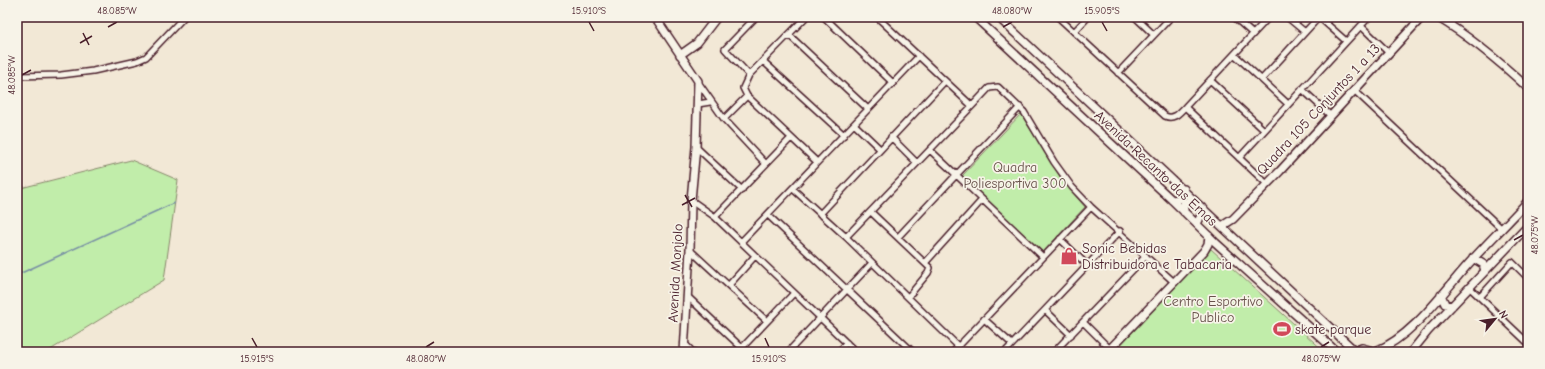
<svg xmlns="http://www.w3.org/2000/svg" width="1545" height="369" font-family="'Comic Neue',sans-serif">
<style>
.green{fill:#c1edaa;stroke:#86866a}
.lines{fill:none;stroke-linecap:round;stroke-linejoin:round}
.stream{stroke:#768da4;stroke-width:1.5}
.street-casing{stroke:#4a1f2b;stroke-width:8}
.secondary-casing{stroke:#4a1f2b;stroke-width:10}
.street{stroke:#f7f3e8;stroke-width:5}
.secondary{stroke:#f7f3e8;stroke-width:7}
.ticks{fill:none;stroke:#4a1f2b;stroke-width:1.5}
.labels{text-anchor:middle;stroke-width:3.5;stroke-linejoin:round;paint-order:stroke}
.street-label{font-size:14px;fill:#4a1f2b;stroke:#f7f3e8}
.park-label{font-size:14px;fill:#68524b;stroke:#f7f3e8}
.poi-label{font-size:14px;fill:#4a1f2b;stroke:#f7f3e8;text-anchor:start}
.neatline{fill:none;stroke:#4a1f2b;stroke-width:1.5}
.ticks-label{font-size:10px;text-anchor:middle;fill:#4a1f2b}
</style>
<rect width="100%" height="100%" fill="#f2e8d6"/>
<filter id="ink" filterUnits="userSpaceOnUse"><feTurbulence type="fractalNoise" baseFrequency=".025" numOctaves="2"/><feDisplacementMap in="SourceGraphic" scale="8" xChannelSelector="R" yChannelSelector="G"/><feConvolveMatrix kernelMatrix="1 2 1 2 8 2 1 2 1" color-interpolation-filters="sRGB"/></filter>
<g filter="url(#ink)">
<!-- green -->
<path class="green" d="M1021,114L1062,180L1085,207L1042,253L962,176Z
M131,160L178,180L164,280L47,352H17V189Z
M1211,249L1325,352H1114Z"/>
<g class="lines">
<!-- stream -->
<path class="stream" d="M17,275L174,203"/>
<!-- street casing -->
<g class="street-casing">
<path id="street" d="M806,17L749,75L743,88L747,96L817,162
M824,17L893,83
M877,17L972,106L989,88L998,87L1024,112L1054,162L1072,187L1091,207L1174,282
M1058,17L1165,116C1174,120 1179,113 1185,107L1269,17
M1135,17L1154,35
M1234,17L1253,34
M1287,17L1305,32
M1319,17L1346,41
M1450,25L1455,17
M1361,26L1389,53
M1074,32L1088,17
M789,35L868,109
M1235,55L1288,104
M763,61L844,135
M1118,73L1171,17
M749,75L725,49L756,17
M17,76L61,75L93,71L137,61L146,57L184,17
M1262,79L1319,17
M1210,80L1264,130
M698,82L724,119L766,164
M1302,89L1331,116
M1354,90L1502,229
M698,104L710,102
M1185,107L1267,184
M724,119L747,96
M854,124L880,149
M891,137L917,163
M696,147L742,190
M930,150L1043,257
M1239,158L1369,17
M793,189L846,237L958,346
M691,200L715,217L856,352
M871,212L930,268L928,273L908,297
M820,214L945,81
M768,215L913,352
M715,217L791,138
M846,237L972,106
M898,237L1020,107
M1060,239L1087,265
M741,242L919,56
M690,250L767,321
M925,263L982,200
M729,285L755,256
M1470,288L1528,343
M687,296L742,348
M1480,297L1512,262L1528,278
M1045,310L1071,335
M984,319L1012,344
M1083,322L1110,349
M684,343L693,352
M738,352L794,293
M788,352L872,263
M838,352L847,343
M953,352L1091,207
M1005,352L1120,231
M1054,352L1146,256"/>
</g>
<!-- secondary casing -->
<g class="secondary-casing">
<path id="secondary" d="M655,17L698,81L696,147L691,200L690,250L684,352
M975,17L1172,200L1216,243L1337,352
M998,17L1354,350
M1437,17C1469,36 1500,62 1528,88
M680,55L697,43L717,17
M1172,200L1179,199L1184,193V189
M1184,212V203L1190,200L1195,201
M1197,224L1204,209
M1222,226L1233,219L1280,171L1422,17
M1473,258L1483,264L1485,271
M1441,295L1445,304L1452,306
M1376,351C1414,336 1445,289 1473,259C1491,239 1510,221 1528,201
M1107,352L1204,251L1208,244L1209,236
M1352,352L1362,348L1377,352
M1411,352L1428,331L1528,226"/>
</g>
<!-- street -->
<use href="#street" class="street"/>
<!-- secondary -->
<use href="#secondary" class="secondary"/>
</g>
</g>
<!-- ticks -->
<path class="ticks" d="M589,22L594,31M1102,22L1107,31M108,27L117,22M1003,27L1012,22M83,33L89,45M80,43L92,36M22,75L31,70M685,195L692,207M682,205L695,198M1514,240L1523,235M252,338L257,347M765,338L769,347M426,347L434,342M1321,347L1329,342"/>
<!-- icons -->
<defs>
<g id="shop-bare" transform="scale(1.38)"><path d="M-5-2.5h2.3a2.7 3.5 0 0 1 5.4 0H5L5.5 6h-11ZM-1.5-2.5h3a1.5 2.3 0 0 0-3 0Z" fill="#d1495b" stroke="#f7f3e8" stroke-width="2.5" paint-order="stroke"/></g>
<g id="stadium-bare" transform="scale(1.38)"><path d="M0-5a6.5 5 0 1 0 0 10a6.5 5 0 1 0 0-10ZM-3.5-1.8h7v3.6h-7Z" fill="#d1495b" stroke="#f7f3e8" stroke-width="2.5" paint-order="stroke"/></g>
</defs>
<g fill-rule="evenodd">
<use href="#shop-bare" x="1069" y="256"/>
<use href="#stadium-bare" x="1282" y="329"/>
</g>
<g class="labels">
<!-- street labels -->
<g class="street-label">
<text transform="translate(1318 109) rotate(-47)" y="5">Quadra 105 Conjuntos 1 a 13</text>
<text transform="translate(1156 168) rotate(43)" y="5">Avenida Recanto das Emas</text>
<text transform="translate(675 273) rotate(-87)" y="5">Avenida Monjolo</text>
</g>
<!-- park labels -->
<g class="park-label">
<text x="1015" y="172">Quadra<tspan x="1015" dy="16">Poliesportiva 300</tspan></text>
<text x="1213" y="306">Centro Esportivo<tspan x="1213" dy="16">Publico</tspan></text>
</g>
<!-- poi labels -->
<g class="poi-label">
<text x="1082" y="253">Sonic Bebidas<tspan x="1082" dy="16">Distribuidora e Tabacaria</tspan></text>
<text x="1295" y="334">skate parque</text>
</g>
</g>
<!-- margin -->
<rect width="1545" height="369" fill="none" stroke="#f7f3e8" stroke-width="44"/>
<!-- north arrow -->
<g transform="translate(1495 319) rotate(61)" stroke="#f7f3e8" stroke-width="3" paint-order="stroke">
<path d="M0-3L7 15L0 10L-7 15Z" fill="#4a1f2b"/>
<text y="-6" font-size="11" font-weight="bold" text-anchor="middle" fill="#4a1f2b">N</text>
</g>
<rect x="22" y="22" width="1501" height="325" class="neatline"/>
<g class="ticks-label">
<text x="117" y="14">48.085°W</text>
<text x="589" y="14">15.910°S</text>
<text x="1012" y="14">48.080°W</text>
<text x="1102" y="14">15.905°S</text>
<text transform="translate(11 75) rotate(-90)" y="4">48.085°W</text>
<text transform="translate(1534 235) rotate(-90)" y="4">48.075°W</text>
<text x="257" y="362">15.915°S</text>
<text x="426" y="362">48.080°W</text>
<text x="769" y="362">15.910°S</text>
<text x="1321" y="362">48.075°W</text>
</g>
</svg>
